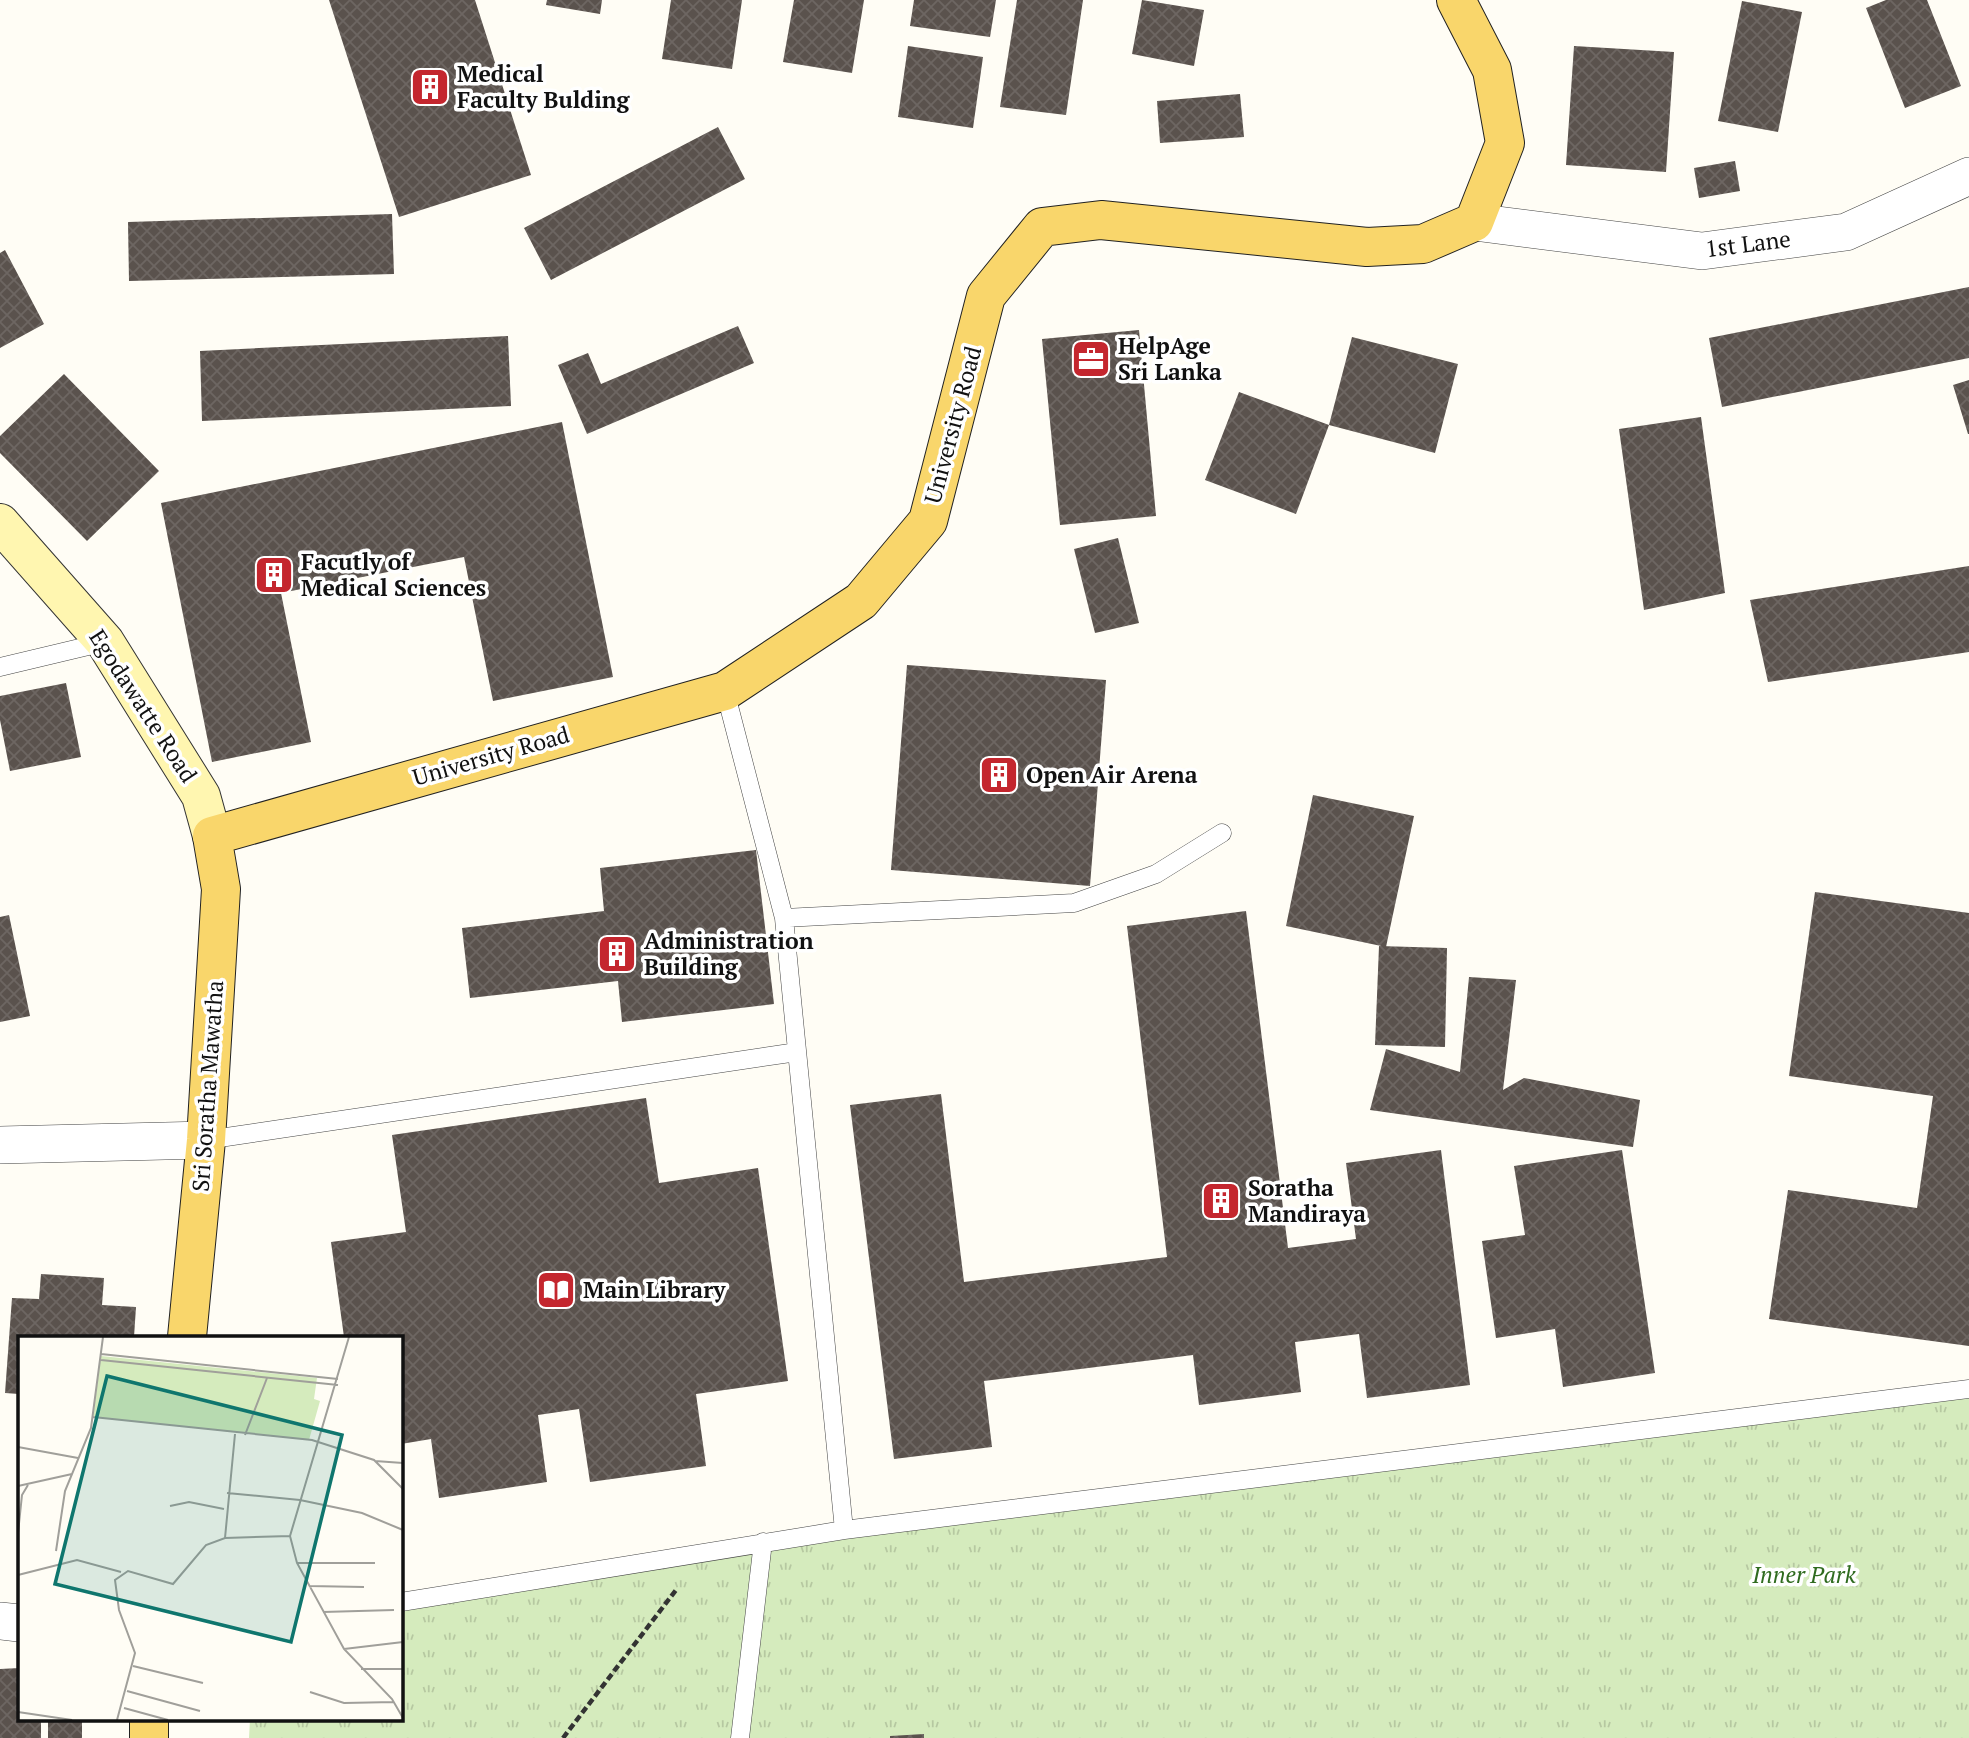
<svg xmlns="http://www.w3.org/2000/svg" width="1969" height="1738" font-family="'PT Serif',serif">
<style>
.park{fill:url(#park-tufts)}
.building{fill:url(#building-cross-hatch)}
.lines{fill:none;stroke-linecap:round;stroke-linejoin:round}
.lane-casing{stroke:#444;stroke-width:19}
.street-casing{stroke:#444;stroke-width:38}
.secondary-casing{stroke:#333;stroke-width:40}
.primary-casing{stroke:#222;stroke-width:40}
.path{stroke:#333;stroke-width:4.5;stroke-dasharray:7 3.5;stroke-linecap:butt}
.lane{stroke:#fff;stroke-width:18}
.street{stroke:#fff;stroke-width:37}
.secondary{stroke:#fff6b0;stroke-width:38}
.primary{stroke:#f9d66b;stroke-width:38}
.labels{text-anchor:middle;stroke-width:7;stroke-linejoin:round;paint-order:stroke}
.poi-label{font-size:23px;font-weight:bold;fill:#111;stroke:#fff;text-anchor:start}
.street-label{font-size:23px;fill:#111;stroke:#fff}
.park-label{font-size:23px;font-style:italic;fill:#2f6b1f;stroke:#fff}
.inset-road{fill:none;stroke:#a09f9a;stroke-width:2}
.view{fill:#0f766e;fill-opacity:0.15;stroke:#0f766e;stroke-width:3.5}
.inset-edge{fill:none;stroke:#111;stroke-width:3.5}
</style>
<defs>
<pattern id="park-tufts" width="24" height="20" patternUnits="userSpaceOnUse" patternTransform="scale(1.75)"><rect width="24" height="20" fill="#d5ebbd"/><path d="M3 7l-1-3M5 7V3M7 7l1-3M15 17l-1-3M17 17v-4M19 17l1-3" fill="none" stroke="#b6c8a1"/></pattern>
<pattern id="building-cross-hatch" width="8" height="8" patternUnits="userSpaceOnUse" patternTransform="scale(1.75)"><rect width="8" height="8" fill="#5a524d"/><path d="M0 0l8 8M0 8l8-8" fill="none" stroke="#6d6662"/></pattern>
</defs>
<rect width="100%" height="100%" fill="#fffdf5"/>
<!-- park -->
<path class="park" d="M1969,1390V1738H249L250,1719H401V1602L705,1553Z"/>
<!-- building -->
<path class="building" d="M329,0H475L531,175L399,217Z
M547,0H602L600,14L546,5Z
M671,0H742L732,69L662,59Z
M794,0H864L852,73L783,62Z
M914,0H996L990,37L910,26Z
M1017,0H1083L1066,115L1000,107Z
M1142,0L1204,10L1194,66L1132,54Z
M1886,0H1927L1961,86L1905,108L1866,8Z
M1742,1L1802,12L1778,132L1718,121Z
M908,46L983,57L973,128L898,117Z
M1574,46L1674,52L1666,172L1566,165Z
M1240,94L1244,137L1160,143L1157,101Z
M718,127L745,179L551,280L524,228Z
M1735,161L1740,191L1699,198L1694,168Z
M392,214L394,274L129,281L128,222Z
M5,250L44,324L0,348V253Z
M1969,287V358L1722,407L1709,338Z
M738,326L754,363L587,434L558,365L588,353L601,384Z
M1139,330L1156,516L1060,525L1042,339Z
M508,336L511,406L202,421L200,351Z
M1352,337L1458,364L1435,453L1329,425Z
M64,374L159,471L87,541L0,453V436Z
M1969,380V434H1968L1953,385Z
M1239,392L1329,425L1296,514L1205,480Z
M1701,417L1725,593L1644,610L1619,429Z
M562,422L613,677L493,701L464,557L281,593L311,742L212,762L161,503Z
M1118,538L1139,623L1095,633L1074,549Z
M1969,566V652L1768,682L1750,600Z
M907,665L1106,680L1090,886L891,870Z
M66,683L81,757L10,771L0,720V696Z
M1313,795L1414,816L1386,947L1286,926Z
M756,850L774,1004L622,1022L618,981L470,998L462,928L604,911L600,868Z
M1815,892L1969,913V1346L1769,1319L1788,1190L1917,1208L1933,1096L1789,1076Z
M1246,911L1288,1248L1356,1239L1346,1163L1441,1150L1470,1385L1367,1398L1359,1334L1295,1342L1301,1392L1199,1405L1193,1355L984,1381L992,1447L894,1459L850,1105L941,1094L964,1282L1167,1257L1127,926Z
M9,915L30,1016L0,1022V917Z
M1379,946L1447,948L1445,1047L1375,1045Z
M1469,977L1516,980L1503,1090L1524,1078L1640,1100L1633,1147L1370,1110L1386,1049L1460,1072Z
M646,1098L659,1183L758,1168L788,1381L696,1394L706,1466L590,1482L579,1409L538,1415L547,1482L439,1498L431,1439L401,1444V1337H344L331,1242L406,1232L392,1135Z
M1622,1150L1655,1373L1563,1387L1555,1329L1496,1338L1482,1241L1525,1235L1514,1166Z
M41,1274L104,1278L102,1305L136,1307L134,1337H19V1394L5,1393L12,1298L39,1299Z
M19,1668V1719H41V1738H0V1669Z
M48,1719H82V1738H48Z
M924,1734V1738H890V1736Z"/>
<g class="lines">
<!-- lane casing -->
<g class="lane-casing">
<path id="lane" d="M0,667L105,642
M725,691L784,918L844,1530
M784,918L1074,903L1156,874L1222,833
M206,1140L797,1052
M401,1602L844,1530L1969,1389
M740,1738L763,1542"/>
</g>
<!-- street casing -->
<g class="street-casing">
<path id="street" d="M1474,222L1702,251L1846,232L1969,176
M0,1145L206,1140
M0,1621L19,1623"/>
</g>
<!-- secondary casing -->
<g class="secondary-casing">
<path id="secondary" d="M0,523L105,642L201,796L212,836"/>
</g>
<!-- primary casing -->
<g class="primary-casing">
<path id="primary" d="M187,1337L206,1140L221,889L212,836L725,691L861,601L928,521L986,296L1042,227L1101,220L1367,247L1423,244L1474,222L1505,143L1492,70L1456,0
M149,1738V1719"/>
</g>
<!-- path -->
<path class="path" d="M563,1738L676,1590"/>
<!-- lane -->
<use href="#lane" class="lane"/>
<!-- street -->
<use href="#street" class="street"/>
<!-- secondary -->
<use href="#secondary" class="secondary"/>
<!-- primary -->
<use href="#primary" class="primary"/>
</g>
<!-- icons -->
<defs>
<g id="building-square" transform="scale(2.0125)"><rect x="-9" y="-9" width="18" height="18" rx="4" fill="#c4262e" stroke="#fff"/><path d="M-4-6H4V6H1V3H-1V6H-4ZM-2.5-4.3h1.7v1.8h-1.7ZM.8-4.3h1.7v1.8H.8ZM-2.5-1h1.7V.8h-1.7ZM.8-1h1.7V.8H.8Z" fill="#fff"/></g>
<g id="office-square" transform="scale(2.0125)"><rect x="-9" y="-9" width="18" height="18" rx="4" fill="#c4262e" stroke="#fff"/><path d="M-6-3h4V-5.5h4V-3h4V5H-6ZM-1-4.5V-3h2v-1.5ZM-6 0V1H6V0Z" fill="#fff"/></g>
<g id="library-square" transform="scale(2.0125)"><rect x="-9" y="-9" width="18" height="18" rx="4" fill="#c4262e" stroke="#fff"/><path d="M-6-4Q-3-5.5-.7-3.5V5Q-3 3-6 4ZM6-4Q3-5.5 .7-3.5V5Q3 3 6 4Z" fill="#fff"/></g>
</defs>
<g fill-rule="evenodd">
<use href="#building-square" x="430" y="87"/>
<use href="#office-square" x="1091" y="359"/>
<use href="#building-square" x="274" y="575"/>
<use href="#building-square" x="999" y="775"/>
<use href="#building-square" x="617" y="954"/>
<use href="#building-square" x="1221" y="1201"/>
<use href="#library-square" x="556" y="1290"/>
</g>
<g class="labels">
<!-- poi labels -->
<g class="poi-label">
<text x="457" y="82">Medical<tspan x="457" dy="26">Faculty Bulding</tspan></text>
<text x="1118" y="354">HelpAge<tspan x="1118" dy="26">Sri Lanka</tspan></text>
<text x="301" y="570">Facutly of<tspan x="301" dy="26">Medical Sciences</tspan></text>
<text x="1026" y="783">Open Air Arena</text>
<text x="644" y="949">Administration<tspan x="644" dy="26">Building</tspan></text>
<text x="1248" y="1196">Soratha<tspan x="1248" dy="26">Mandiraya</tspan></text>
<text x="583" y="1298">Main Library</text>
</g>
<!-- street labels -->
<g class="street-label">
<text transform="translate(1748 244) rotate(-7)" y="8">1st Lane</text>
<text transform="translate(953 425) rotate(-75)" y="8">University Road</text>
<text transform="translate(143 706) rotate(57)" y="8">Egodawatte Road</text>
<text transform="translate(491 756) rotate(-16)" y="8">University Road</text>
<text transform="translate(208 1086) rotate(-86)" y="8">Sri Soratha Mawatha</text>
</g>
<!-- park labels -->
<g class="park-label">
<text x="1804" y="1583">Inner Park</text>
</g>
</g>
<!-- overview -->
<g transform="translate(18 1336)">
<rect width="385" height="385" fill="#fffdf5"/>
<path d="M83,20L299,42L296,63L302,65L291,104L75,81Z" fill="#d5ebbd"/>
<path class="inset-road" d="M83,18L320,43M83,24L320,49M75,81L294,104L356,124L385,153M227,99L249,42M0,111L60,122M357,125L385,127M0,150L54,138M209,157L282,164L344,177L385,194M152,170L171,166L206,173M0,197L4,159L10,149M272,200L279,227L326,313L374,363L385,382M207,202L217,98M38,215L47,155L73,92L85,1M279,227H357M0,239L59,224L103,236M291,250L346,251M305,276L376,274M326,313L385,306M115,330L185,347M343,333H385M109,355L182,375M292,356L326,367L376,366M106,372L150,384M0,376L54,384M99,384L117,317L101,274L97,244L110,235L155,248L188,209L207,202L272,200L331,1"/>
<path class="view" d="M89,40L324,99L273,306L37,248Z"/>
<rect width="385" height="385" class="inset-edge"/>
</g>
</svg>
